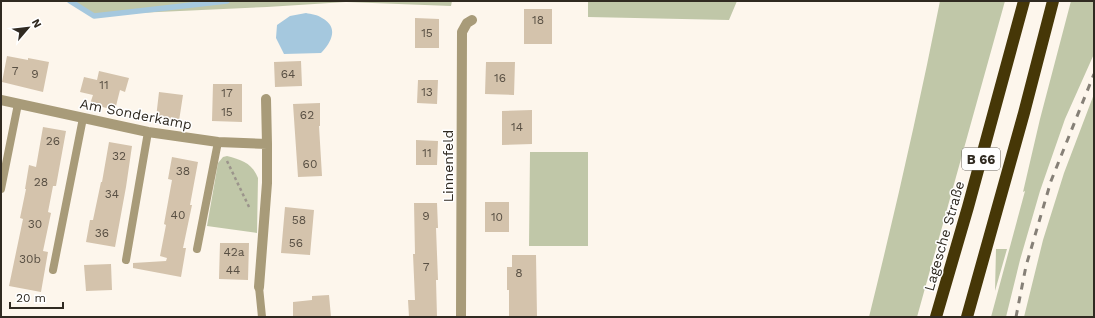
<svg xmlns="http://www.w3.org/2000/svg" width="1095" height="318" font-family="'Work Sans',sans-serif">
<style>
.green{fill:#c0c7a8}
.water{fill:#a5c8de}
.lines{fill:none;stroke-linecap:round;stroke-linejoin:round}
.stream{stroke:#a5c8de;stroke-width:5.5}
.building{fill:#d4c3ac}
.path{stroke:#9b948b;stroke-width:2.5;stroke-dasharray:3 3;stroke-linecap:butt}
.lane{stroke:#a89b79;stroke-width:8}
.street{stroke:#a89b79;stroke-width:10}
.highway{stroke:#463707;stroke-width:12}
.rail{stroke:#868077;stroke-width:3;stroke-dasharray:7 7;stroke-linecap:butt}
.labels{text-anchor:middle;stroke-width:3;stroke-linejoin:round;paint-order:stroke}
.number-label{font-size:12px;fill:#595044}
.shield{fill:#fff;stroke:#6e6a64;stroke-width:1}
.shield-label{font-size:13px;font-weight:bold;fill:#302a21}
.street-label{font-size:14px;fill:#302a21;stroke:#fff}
</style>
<rect width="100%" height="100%" fill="#fdf6ec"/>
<!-- green -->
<path class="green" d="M71,1H452L451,6L346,2L267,7L93,15Z
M588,1H737L729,20L588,17Z
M940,1H1005L917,317H869C895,212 919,107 940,1Z
M1071,1H1094V54L1065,119L1040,191L1020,260L1006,317H991L1025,191L1023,192L1040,119Z
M1094,94V317H1024L1043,240L1064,173Z
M530,152H588V246H529Z
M227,156C242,160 252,163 258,178L257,233L207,226L218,163L223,157Z
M996,249H1007L995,291Z"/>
<!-- water -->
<path class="water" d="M306,13C311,14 318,15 322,18C339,27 332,42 321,53L284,54L276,38L277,25L290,16Z"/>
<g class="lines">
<!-- stream -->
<path class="stream" d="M70,1L94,16L227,1"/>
</g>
<!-- building -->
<path class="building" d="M524,9H552V44H524Z
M415,18L439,19V48H415Z
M7,56L28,60V58L49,62L43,92L2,82Z
M301,61L302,86L275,87L274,62Z
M486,62H515L514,95L485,94Z
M99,71L129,78L125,92L120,90L115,110L90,104L93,95L80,92L84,77L97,80Z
M418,80H438L437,104L417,103Z
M213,84H242V122L212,121Z
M159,92L183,95L179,121L156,118Z
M320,103V126H319L322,176L298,177L293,104Z
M532,110V144L502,145V111Z
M43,127L66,131L56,186H53L48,212L51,213L43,251L48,252L41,292L9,286L23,219L20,218L26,189H25L29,165L36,167Z
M416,140L438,141L437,165H416Z
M109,142L132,146L126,187L115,247L86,242L90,220H93L101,182H102Z
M172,157L198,162L190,205H192L183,248H186L181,277L133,268V263L166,261L167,258L160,256L166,225L164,224L172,180L168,179Z
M485,202H509V232H485Z
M414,203H437L438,228H436L438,280H436L437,317H409L408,300H415L413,254H415Z
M285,207L314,210L310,255L281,253Z
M220,243H249L248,280L219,279Z
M512,255H536L537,317H509V290H507V267H512Z
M111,264L112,290L86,291L84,265Z
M329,295L331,317H293V302L312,300V296Z"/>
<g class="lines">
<!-- path -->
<path class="path" d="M227,161L250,209"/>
<!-- lane -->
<path class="lane" d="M1,189L18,104
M197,249L218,142
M126,260L148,132
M53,270L83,118
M259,287L262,317"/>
<!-- street -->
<path class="street" d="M1,100L148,132L218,142L267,144
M259,287L267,183V144L266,99
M461,317L462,32L467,23L472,20"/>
<!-- highway -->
<path class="highway" d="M936,317L968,207L1024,1
M967,317L1024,113L1053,1"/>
<!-- rail -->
<path class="rail" d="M1016,317L1026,266L1051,181L1094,74"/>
</g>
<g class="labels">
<!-- number labels -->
<g class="number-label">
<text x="538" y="24">18</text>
<text x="427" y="37">15</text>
<text x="15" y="75">7</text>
<text x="35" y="78">9</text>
<text x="288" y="78">64</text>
<text x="500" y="82">16</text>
<text x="104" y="89">11</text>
<text x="427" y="96">13</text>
<text x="227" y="97">17</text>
<text x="227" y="116">15</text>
<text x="307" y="119">62</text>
<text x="517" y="131">14</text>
<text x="53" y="145">26</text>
<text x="427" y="157">11</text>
<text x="119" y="160">32</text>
<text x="310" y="168">60</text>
<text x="183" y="175">38</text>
<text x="41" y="186">28</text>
<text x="112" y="198">34</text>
<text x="178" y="219">40</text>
<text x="426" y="220">9</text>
<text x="497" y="221">10</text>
<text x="299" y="224">58</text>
<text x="35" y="228">30</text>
<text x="102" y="237">36</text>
<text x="296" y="247">56</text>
<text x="234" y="256">42a</text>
<text x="30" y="263">30b</text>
<text x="426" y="271">7</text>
<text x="233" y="274">44</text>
<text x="519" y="277">8</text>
</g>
<!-- shield labels -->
<rect class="shield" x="962" y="148" width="38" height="22" rx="3"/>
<g class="shield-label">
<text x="981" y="164">B 66</text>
</g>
<!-- street labels -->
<g class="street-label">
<text transform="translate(136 114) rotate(11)" y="5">Am Sonderkamp</text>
<text transform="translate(448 166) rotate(-90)" y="5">Linnenfeld</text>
<text transform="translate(944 236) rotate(-74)" y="5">Lagesche Straße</text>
</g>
</g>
<!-- border -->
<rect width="1095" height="318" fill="none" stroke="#302a21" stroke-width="4"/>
<!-- north arrow -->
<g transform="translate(28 28) rotate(62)" stroke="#ffffff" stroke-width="3" paint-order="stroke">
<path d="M0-3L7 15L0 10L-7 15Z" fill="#302a21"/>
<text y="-6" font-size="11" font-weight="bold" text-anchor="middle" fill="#302a21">N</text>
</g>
<!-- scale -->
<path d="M10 302v6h53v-6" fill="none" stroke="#302a21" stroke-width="2"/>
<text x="16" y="302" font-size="12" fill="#302a21" stroke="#ffffff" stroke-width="3" paint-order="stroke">20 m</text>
</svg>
